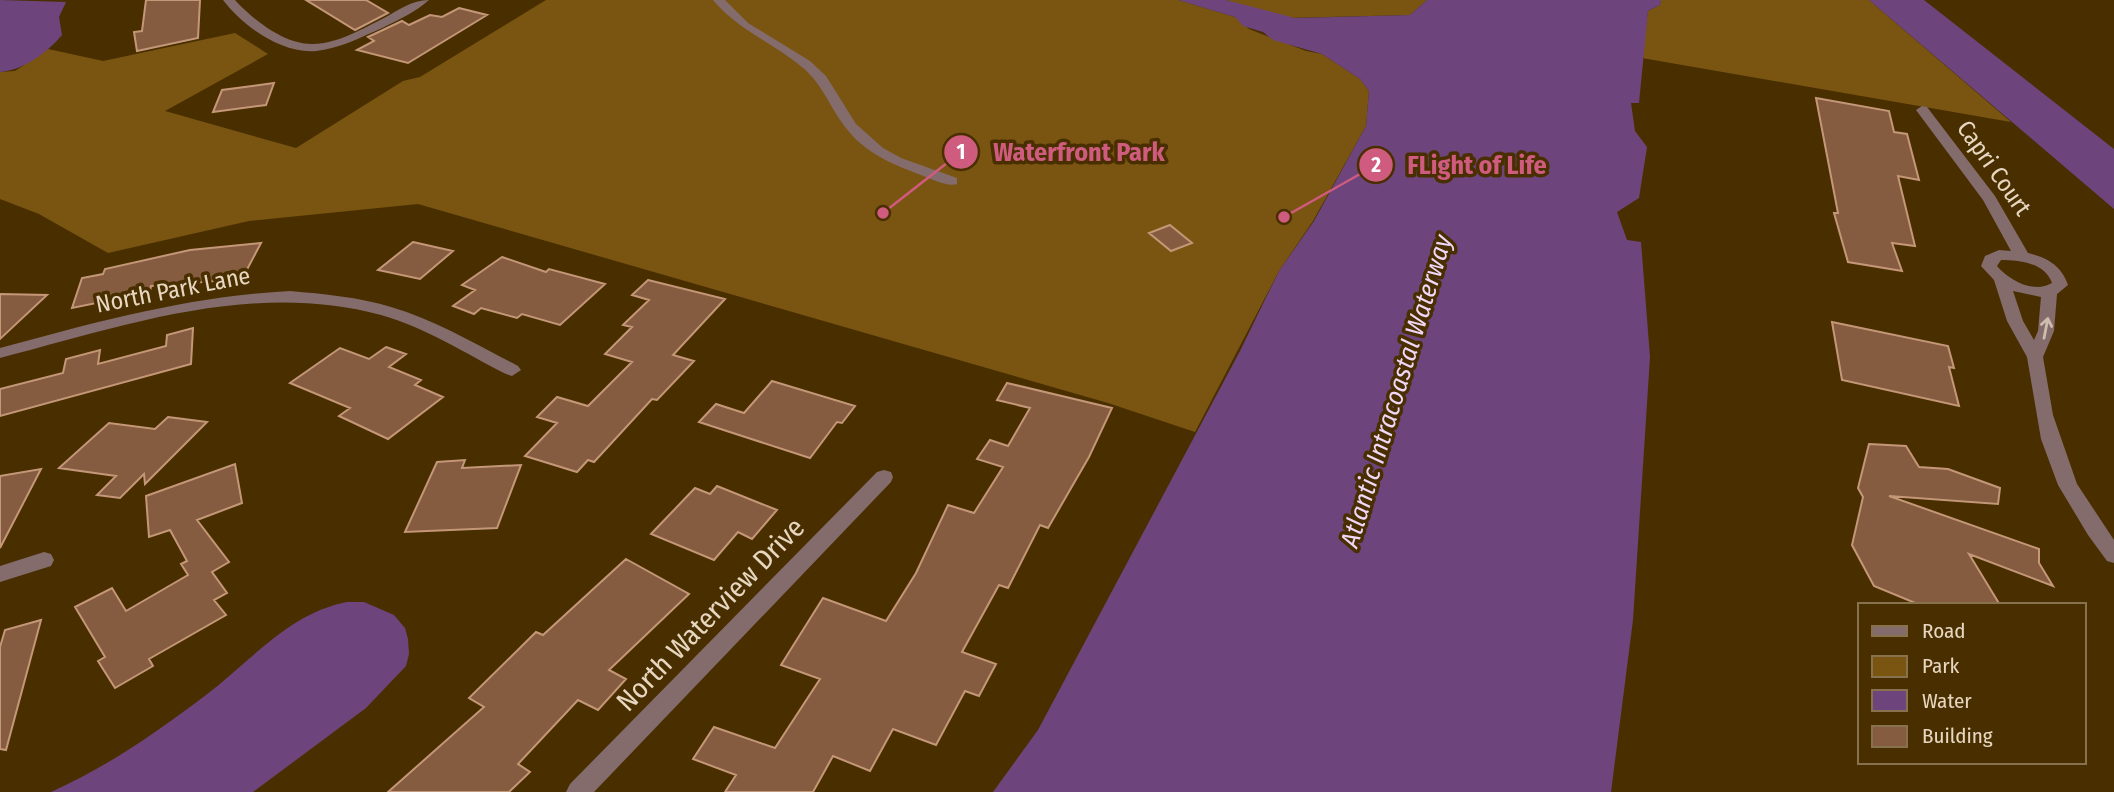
<svg xmlns="http://www.w3.org/2000/svg" width="2114" height="792" font-family="'Fira Sans Condensed',sans-serif">
<style>
.green{fill:#7a5512}
.water{fill:#6d457c}
.building{fill:#855c3f;stroke:#c49778;stroke-width:2}
.lines{fill:none;stroke-linecap:round;stroke-linejoin:round}
.minor{fill:#846c6c;fill-rule:evenodd}
.oneway{stroke:#cebcac}
.labels{text-anchor:middle;stroke-width:7;stroke-linejoin:round;paint-order:stroke}
.street-label{font-size:24px;fill:#e7d7c1;stroke:#492f00}
.water-label{font-size:26px;font-style:italic;fill:#f0d8f9;stroke:#492f00}
.near-street-label{font-size:28px;fill:#e7d7c1;stroke:#492f00}
.leader{fill:none;stroke:#cf5b7f;stroke-width:2.5}
.callout-dot{fill:#cf5b7f;stroke:#492f00;stroke-width:2.5}
.mark-label{font-size:21px;text-anchor:middle;font-weight:bold;fill:#fff}
.callout-label{font-size:26px;text-anchor:middle;font-weight:bold;fill:#cf5b7f;stroke:#492f00;stroke-width:7;stroke-linejoin:round;paint-order:stroke}
</style>
<rect width="100%" height="100%" fill="#492f00"/>
<!-- green -->
<path class="green" d="M546,0H1178L1235,17L1249,29L1306,51L1322,54L1360,79L1369,91L1366,126L1313,221L1279,271L1195,432L1108,403L418,204L249,221L108,253L39,214L0,199V72L15,71L48,49L103,61L235,33L268,54L165,111L296,148L403,81L420,77Z
M1226,0H1427L1410,15L1285,18Z
M1661,0H1869L2011,122L1642,58L1648,11L1660,5Z"/>
<!-- water -->
<path class="water" d="M0,0L66,2L59,17L62,35C47,53 23,70 0,72Z
M1178,0H1226L1295,18L1410,15L1427,0H1661L1660,5L1648,11L1639,103H1631L1635,131L1647,147L1639,198L1617,212L1627,240L1641,242L1650,357L1633,620L1611,792H993L1038,730L1240,351L1279,271L1314,221L1366,126L1369,91L1360,79L1322,54L1273,40L1263,32L1243,26L1235,17Z
M1869,0H1924L2114,149V209Z
M347,602H364L394,615L405,628L408,639L409,654L406,666L366,708L253,792H51C107,767 157,732 206,695C251,661 289,613 347,602Z"/>
<!-- building -->
<path class="building" d="M146,0H200L198,38L137,51L134,32L142,31Z
M306,0H366L388,13L355,30Z
M459,8L487,15L408,63L357,50L374,41L368,37L402,21L409,25L430,15L442,17Z
M274,83L266,105L213,112L222,90Z
M1816,98L1889,111L1894,132L1907,134L1919,180L1898,176L1915,246L1892,243L1902,271L1848,262L1834,213H1838Z
M1170,225L1192,243L1171,251L1149,233Z
M413,242L453,251L420,279L378,270Z
M261,243L242,279L151,286L149,297L120,303L121,298L72,308L82,278L103,274L105,269L190,250Z
M502,257L546,272L549,269L605,284L560,325L522,314L517,318L481,308L474,314L453,306L475,290L462,285Z
M648,280L725,299L673,355L694,361L657,400L652,399L594,462L588,460L577,472L525,456L557,423L537,417L557,397L588,406L632,362L605,354L632,327L623,325L649,300L632,295Z
M0,294L47,295L0,339Z
M1832,322L1948,346L1954,368L1949,367L1959,406L1842,380Z
M193,328L191,364L0,416V389L63,373L66,359L100,350L98,364L166,346L167,335Z
M386,347L406,354L389,367L421,380L415,385L443,397L388,439L339,416L350,408L290,383L340,348L369,359Z
M772,381L855,406L842,423L837,422L810,458L699,422L716,404L744,413Z
M1007,383L1112,408L1089,457L1048,528L1040,525L1008,588L999,585L962,652L996,664L979,696L965,691L936,745L893,729L870,771L833,756L813,792H725L736,775L693,759L714,727L775,748L820,679L781,665L823,598L886,621L916,573L948,505L974,513L1003,467L977,459L990,440L1008,446L1030,408L997,400Z
M168,417L207,422L145,484L144,474L120,498L97,495L116,476L59,468L109,423L155,429Z
M1869,444L1906,446L1919,467L1948,469L2000,488L1998,504L1889,496L2039,549V563L2053,586L1969,554L2000,605H1920L1874,586L1852,545L1863,497L1858,488Z
M465,460L462,468L521,465L497,528L405,532L437,462Z
M235,464L242,503L197,520L229,562L212,572L227,593L214,600L226,615L149,659L153,666L115,688L98,661L105,657L75,607L112,588L126,611L188,575L181,564L187,561L170,530L149,537L146,496Z
M41,469L0,548V476Z
M717,486L777,510L752,539L738,532L714,560L651,534L695,488L710,494Z
M626,559L689,594L609,670L626,679L598,710L578,700L518,764L530,772L509,792H388L484,707L469,698L536,632L543,635Z
M41,620L6,750L0,749V647L5,630Z"/>
<g class="lines">
<!-- minor -->
<path class="minor" d="M223,0H235C253,20 285,45 313,44C337,44 364,28 384,18C399,10 412,0 429,0C416,12 398,20 382,28C362,37 338,49 316,51C281,54 243,26 223,0Z
M713,0H725L748,23L810,61L826,76L856,124L883,148L901,158L957,178V184C946,187 932,179 921,175C892,164 865,153 846,128C830,108 823,84 802,67C773,43 738,30 713,0Z
M1922,106L1927,107L1995,196L2028,253C2047,258 2061,265 2068,285L2057,294L2054,331L2043,357L2053,415L2077,484L2114,540V563L2107,561L2088,535L2058,485L2041,439L2027,357L2007,321L1994,280L1981,266L1985,256L1999,250L2011,251L1983,200L1916,110ZM2001,260C2020,260 2045,263 2052,283C2033,294 2009,280 1997,266ZM2013,291L2041,297L2038,331L2034,340L2023,321Z
M290,291C324,294 358,297 391,307C436,320 477,345 518,366L521,370L512,376L506,374C466,354 425,327 381,315C253,280 123,326 0,358V348C96,322 190,296 290,291Z
M884,470L891,472L893,477L891,482L594,792H566L570,784L877,472Z
M44,552L51,554L54,560L51,566L0,582V566Z"/>
</g>
<!-- one-way arrows -->
<defs><path id="oneway-shaft" d="M-6 0H5M1.5-3L5.5 0L1.5 3" fill="none" stroke-width="1.6" stroke-linecap="round" stroke-linejoin="round" transform="scale(1.75)"/></defs>
<use class="oneway" href="#oneway-shaft" transform="translate(2046 328) rotate(-79)"/>
<g class="labels">
<!-- street labels -->
<g class="street-label">
<text transform="translate(1994 168) rotate(55)" y="8">Capri Court</text>
<text transform="translate(173 290) rotate(-11)" y="8">North Park Lane</text>
</g>
<!-- water labels -->
<g class="water-label">
<text transform="translate(1396 391) rotate(-73)" y="9">Atlantic Intracoastal Waterway</text>
</g>
<!-- near-street labels -->
<g class="near-street-label">
<text transform="translate(710 614) rotate(-46)" y="10">North Waterview Drive</text>
</g>
</g>
<!-- callouts -->
<path class="leader" d="M883 213L961 152M1284 217L1376 165"/>
<g class="callout-dot">
<circle cx="883" cy="213" r="7"/>
<circle cx="1284" cy="217" r="7"/>
<circle cx="961" cy="152" r="18"/>
<circle cx="1376" cy="165" r="18"/>
</g>
<g class="mark-label">
<text x="961" y="159">1</text>
<text x="1376" y="172">2</text>
</g>
<g class="callout-label">
<text x="1079" y="161">Waterfront Park</text>
<text x="1477" y="174">FLight of Life</text>
</g>
<!-- legend -->
<rect x="1858" y="603" width="228" height="161" fill="#492f00" stroke="#88724d" stroke-width="2"/>
<rect x="1872" y="626" width="35" height="10" fill="#846c6c" stroke="#88724d" stroke-width="2"/>
<text x="1922" y="638" font-size="21" fill="#e7d7c1">Road</text>
<rect x="1872" y="656" width="35" height="21" fill="#7a5512" stroke="#88724d" stroke-width="2"/>
<text x="1922" y="673" font-size="21" fill="#e7d7c1">Park</text>
<rect x="1872" y="690" width="35" height="21" fill="#6d457c" stroke="#88724d" stroke-width="2"/>
<text x="1922" y="708" font-size="21" fill="#e7d7c1">Water</text>
<rect x="1872" y="726" width="35" height="21" fill="#855c3f" stroke="#88724d" stroke-width="2"/>
<text x="1922" y="743" font-size="21" fill="#e7d7c1">Building</text>
</svg>
